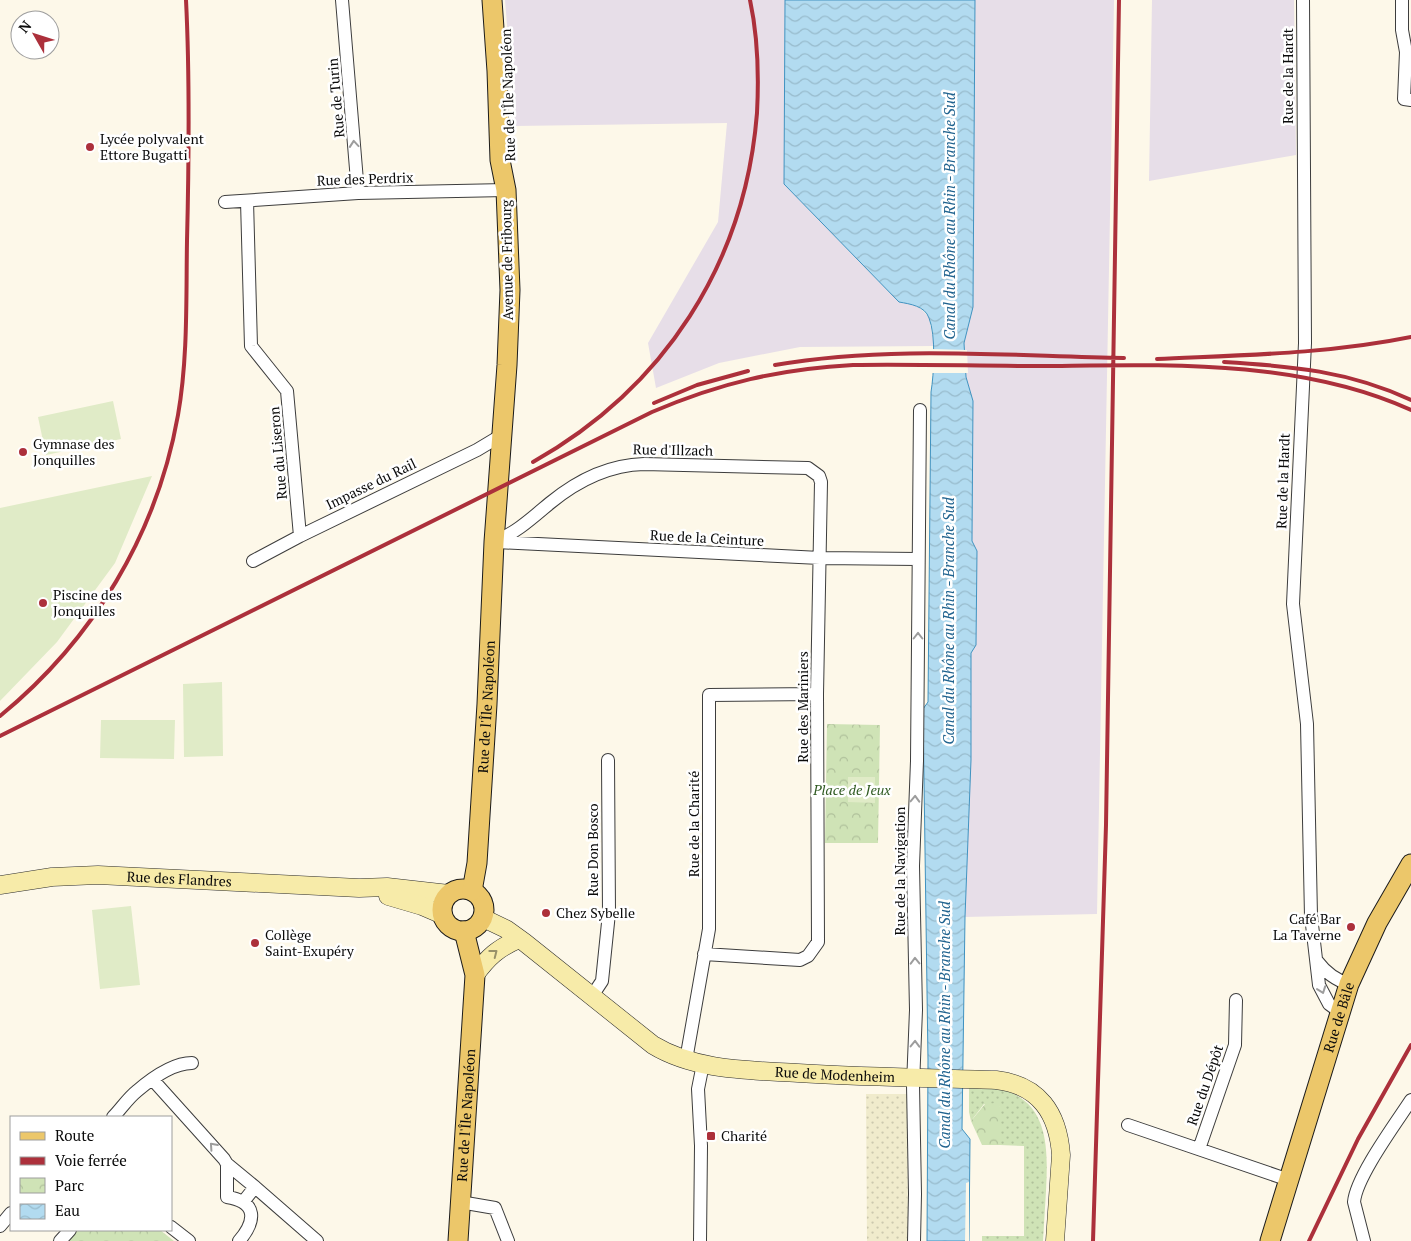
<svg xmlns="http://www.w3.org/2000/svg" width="1411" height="1241" font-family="'PT Serif',serif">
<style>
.industrial{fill:#e7dee8}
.farmland{fill:url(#farmland-dots)}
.grass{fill:url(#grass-dots)}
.park{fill:url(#park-crowns)}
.pitch{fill:#e0ebc7}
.water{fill:url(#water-waves);stroke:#4092c0}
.pier{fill:#fdf8e9}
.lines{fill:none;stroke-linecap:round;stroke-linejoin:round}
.street-casing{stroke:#3d3d3d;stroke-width:14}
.secondary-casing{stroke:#2c2c2c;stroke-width:19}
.primary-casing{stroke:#1b1b1b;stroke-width:21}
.street{stroke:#fff;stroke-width:12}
.secondary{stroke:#f7eba9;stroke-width:18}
.primary{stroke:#ecc76a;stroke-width:19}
.rail{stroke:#ac303b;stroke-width:4}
.oneway{stroke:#9d9d9d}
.oneway2{stroke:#989169}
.poi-dot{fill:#ac303b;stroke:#fff;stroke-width:2}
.labels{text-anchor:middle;stroke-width:5;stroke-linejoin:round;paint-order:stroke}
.street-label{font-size:14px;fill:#0a0a0a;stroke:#fff}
.poi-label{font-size:14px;fill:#0a0a0a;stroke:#fff;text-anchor:start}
.park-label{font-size:14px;font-style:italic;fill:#2f5a21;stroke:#fff}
.water-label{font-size:15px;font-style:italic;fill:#20638f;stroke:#fff}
</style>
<defs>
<pattern id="farmland-dots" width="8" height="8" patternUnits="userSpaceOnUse" patternTransform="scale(1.25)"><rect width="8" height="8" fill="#f0ebcc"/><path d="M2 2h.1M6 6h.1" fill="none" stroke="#ccc8ae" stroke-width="1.8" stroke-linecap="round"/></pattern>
<pattern id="grass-dots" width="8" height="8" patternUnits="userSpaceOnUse" patternTransform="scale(1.25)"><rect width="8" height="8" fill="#cfe3b6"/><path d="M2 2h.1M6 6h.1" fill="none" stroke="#b0c19b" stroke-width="1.8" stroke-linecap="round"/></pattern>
<pattern id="park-crowns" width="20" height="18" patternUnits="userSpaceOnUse" patternTransform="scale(1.25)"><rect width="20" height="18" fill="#cfe3b6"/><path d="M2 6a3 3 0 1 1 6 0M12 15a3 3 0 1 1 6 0" fill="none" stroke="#b0c19b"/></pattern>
<pattern id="water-waves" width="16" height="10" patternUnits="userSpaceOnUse" patternTransform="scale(1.25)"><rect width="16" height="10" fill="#b2dbf0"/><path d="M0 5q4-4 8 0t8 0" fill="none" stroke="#98bbcc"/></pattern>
</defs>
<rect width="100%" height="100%" fill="#fdf8e9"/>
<!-- industrial -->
<path class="industrial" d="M505,0H785L784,184L899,302L913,304L921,309L929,317L934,346L800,347L719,363L656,388L648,343L718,222L727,123L515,126Z
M975,0H1114L1097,914L965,917L971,760V653L976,645L977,551L972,541L973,401L966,377L964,343L973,307Z
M1152,0H1294L1296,155L1149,181Z"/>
<!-- farmland -->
<path class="farmland" d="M866,1094H907L908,1241H867Z"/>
<!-- grass -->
<path class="grass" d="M969,1088C979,1088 990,1087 1000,1089C1050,1101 1048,1151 1046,1191C1045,1208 1044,1224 1043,1241H982V1236H1024V1146L1000,1145V1107L984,1104L971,1121L969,1112Z"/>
<!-- park -->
<path class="park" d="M827,724L880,725L878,843H825Z
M996,1103L1000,1107V1145H982L971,1121L985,1104Z
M77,1230H160L174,1241H67Z"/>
<!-- pitch -->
<path class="pitch" d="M113,401L121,439L46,455L38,417Z
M152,476L115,563L57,642L0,701V508Z
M222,682L223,756L184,757L183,684Z
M101,720H175L174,759L100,758Z
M848,777H875V803L848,802Z
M131,906L140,985L100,989L92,910Z"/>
<!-- water -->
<path class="water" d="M785,0H975L973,307L964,343L966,377L973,401L972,541L977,551L976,645L971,653V760L965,917L962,1129L970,1139L969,1241H927L928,1060L923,709L928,702L931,392C934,374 936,335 929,318C925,306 910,304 899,302L784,184Z"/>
<!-- pier -->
<path class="pier" d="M931,349L967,350L968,373H931Z
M969,1182V1241H965L966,1183Z"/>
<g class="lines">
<!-- street casing -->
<g class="street-casing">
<path id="street" d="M342,0L358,193
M1303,0L1305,343L1293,604L1307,724L1311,916L1319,985L1329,1004L1340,1012
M1402,0V30L1406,52L1404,99L1411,100
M247,201L251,346L287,391L300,536
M225,202L358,193L506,190
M494,542C516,533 532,518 550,503C578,480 608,465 644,464L808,468L819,476L821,482L817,694L818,942L808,956L800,960L704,954
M497,542L820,558L918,559
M253,561L300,536L477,450L502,435
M1317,961C1326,973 1335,980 1349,984
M592,996L602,981L609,913L608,760
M686,1060L709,929V695L817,694
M153,1080L224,1159L227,1164V1197C258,1202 256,1221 239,1241
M113,1117C121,1109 128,1098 137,1091C151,1079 173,1063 192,1063
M1128,1125L1289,1180
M1199,1149L1235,1045L1236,1000
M227,1164L255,1187
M243,1202L255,1187L317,1241
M460,1202L495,1208L508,1241
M0,1226L11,1213
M171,1227L189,1241
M60,1241L70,1230
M700,1241L701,1146L698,1089L703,1064
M914,1241L915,1194L913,1085L916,1010L913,866L917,761L920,410
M1364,1241L1354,1202C1356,1177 1396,1123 1411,1100"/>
</g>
<!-- secondary casing -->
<g class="secondary-casing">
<g id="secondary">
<path id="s1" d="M0,885L52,877L98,875L359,888L387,887L449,894"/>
<path d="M388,896L422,906L443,915"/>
<path id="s2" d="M483,918L506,929L524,942L653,1045C696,1071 749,1070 798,1073C864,1077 930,1078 996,1080C1039,1085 1058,1113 1061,1155L1055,1241"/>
<path d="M475,975C488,957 498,948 519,939"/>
</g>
</g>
<!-- primary casing -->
<g class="primary-casing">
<g id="primary">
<circle cx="463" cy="910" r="21"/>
<path id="s3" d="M472,891L477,863L487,704L494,542L507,365L510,290L506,190L500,160L497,71L492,0"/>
<path id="s4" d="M458,1241L475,975L464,931"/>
<path id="s5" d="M1270,1241L1349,984L1377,923L1411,864"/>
</g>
</g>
<!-- street -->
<use href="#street" class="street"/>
<!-- secondary -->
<use href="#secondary" class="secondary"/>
<!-- primary -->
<use href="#primary" class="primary"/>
<!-- rail -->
<path class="rail" d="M1157,359C1242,355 1328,354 1411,337
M1224,362C1291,366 1349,371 1411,400
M775,365C889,345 1009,356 1124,358
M654,403L697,385L748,371
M533,462C664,388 745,264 757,113C759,75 758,37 750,0
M0,716C93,640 157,534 178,415C188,358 186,298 187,241C189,160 190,80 186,0
M0,736L652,412C720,383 779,369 853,365C915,364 977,366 1038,366C1162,365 1296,358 1411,410
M1093,1241L1106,825L1119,0
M1309,1241L1358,1139L1411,1045"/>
</g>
<!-- one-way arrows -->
<defs><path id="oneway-chevron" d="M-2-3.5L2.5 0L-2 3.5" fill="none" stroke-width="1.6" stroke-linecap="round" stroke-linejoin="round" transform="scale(1.25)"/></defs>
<g class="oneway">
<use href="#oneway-chevron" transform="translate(354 144) rotate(-95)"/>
<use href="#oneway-chevron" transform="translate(918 636) rotate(-90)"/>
<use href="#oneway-chevron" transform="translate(915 799) rotate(-88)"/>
<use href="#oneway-chevron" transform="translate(915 961) rotate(-91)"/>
<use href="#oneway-chevron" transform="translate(1322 990) rotate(70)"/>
<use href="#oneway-chevron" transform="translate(915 1044) rotate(-89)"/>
<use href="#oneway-chevron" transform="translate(213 1146) rotate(-132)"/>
</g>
<use class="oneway2" href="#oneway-chevron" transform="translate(494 953) rotate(-38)"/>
<!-- markers -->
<g class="poi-dot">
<circle cx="90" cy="147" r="5"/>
<circle cx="23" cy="452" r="5"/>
<circle cx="43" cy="603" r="5"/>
<circle cx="546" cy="913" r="5"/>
<circle cx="1351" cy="927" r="5"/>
<circle cx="255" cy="943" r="5"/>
<rect x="706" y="1131" width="10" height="10" rx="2.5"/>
</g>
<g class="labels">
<!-- street labels -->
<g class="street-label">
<text transform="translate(1288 76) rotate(-90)" y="5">Rue de la Hardt</text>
<text transform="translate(508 95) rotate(-92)" y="5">Rue de l'Île Napoléon</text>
<text transform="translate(336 98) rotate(-95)" y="5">Rue de Turin</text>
<text transform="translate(365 179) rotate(-2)" y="5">Rue des Perdrix</text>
<text transform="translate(507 260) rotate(-91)" y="5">Avenue de Fribourg</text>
<text transform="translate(673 450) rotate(1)" y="5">Rue d'Illzach</text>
<text transform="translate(278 453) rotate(-95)" y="5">Rue du Liseron</text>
<text transform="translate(1283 481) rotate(-88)" y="5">Rue de la Hardt</text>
<text transform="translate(371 484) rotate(-26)" y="5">Impasse du Rail</text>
<text transform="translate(707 538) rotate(3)" y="5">Rue de la Ceinture</text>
<text dy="5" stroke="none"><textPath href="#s3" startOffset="185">Rue de l'Île Napoléon</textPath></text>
<text transform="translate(803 707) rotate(-90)" y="5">Rue des Mariniers</text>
<text transform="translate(694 824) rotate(-90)" y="5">Rue de la Charité</text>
<text transform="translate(593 850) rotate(-90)" y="5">Rue Don Bosco</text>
<text transform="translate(900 871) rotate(-90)" y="5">Rue de la Navigation</text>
<text dy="5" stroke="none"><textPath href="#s1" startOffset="180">Rue des Flandres</textPath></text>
<text dy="5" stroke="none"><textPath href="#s5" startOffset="234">Rue de Bâle</textPath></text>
<text dy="5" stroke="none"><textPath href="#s2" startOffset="399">Rue de Modenheim</textPath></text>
<text transform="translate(1205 1085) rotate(-71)" y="5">Rue du Dépôt</text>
<text dy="5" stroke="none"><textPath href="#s4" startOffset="126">Rue de l'Île Napoléon</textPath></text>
</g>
<!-- poi labels -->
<g class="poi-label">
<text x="100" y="144">Lycée polyvalent<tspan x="100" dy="16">Ettore Bugatti</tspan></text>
<text x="33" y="449">Gymnase des<tspan x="33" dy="16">Jonquilles</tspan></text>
<text x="53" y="600">Piscine des<tspan x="53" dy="16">Jonquilles</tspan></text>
<text x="556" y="918">Chez Sybelle</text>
<text x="1341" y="924" text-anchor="end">Café Bar<tspan x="1341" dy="16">La Taverne</tspan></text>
<text x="265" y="940">Collège<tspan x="265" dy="16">Saint-Exupéry</tspan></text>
<text x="721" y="1141">Charité</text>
</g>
<!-- park labels -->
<g class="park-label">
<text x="852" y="795">Place de Jeux</text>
</g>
<!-- water labels -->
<g class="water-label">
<text transform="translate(950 216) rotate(-90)" y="5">Canal du Rhône au Rhin - Branche Sud</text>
<text transform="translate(949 621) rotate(-90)" y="5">Canal du Rhône au Rhin - Branche Sud</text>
<text transform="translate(945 1025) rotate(-90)" y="5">Canal du Rhône au Rhin - Branche Sud</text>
</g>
</g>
<!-- legend -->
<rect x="10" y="1116" width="162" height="115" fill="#ffffff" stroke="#9d9d9d"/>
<rect x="20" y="1132" width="25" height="8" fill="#ecc76a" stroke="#9d9d9d"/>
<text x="55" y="1141" font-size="15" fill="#0a0a0a">Route</text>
<rect x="20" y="1157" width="25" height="8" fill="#ac303b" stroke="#9d9d9d"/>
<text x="55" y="1166" font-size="15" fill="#0a0a0a">Voie ferrée</text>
<rect x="20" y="1178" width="25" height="15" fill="url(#park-crowns)" stroke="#9d9d9d"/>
<text x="55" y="1191" font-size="15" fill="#0a0a0a">Parc</text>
<rect x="20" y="1204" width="25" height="15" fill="url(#water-waves)" stroke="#9d9d9d"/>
<text x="55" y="1216" font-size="15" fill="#0a0a0a">Eau</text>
<!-- north arrow -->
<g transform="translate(35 35) rotate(309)"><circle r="24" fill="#ffffff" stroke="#9d9d9d"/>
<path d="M0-4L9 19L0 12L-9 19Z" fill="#ac303b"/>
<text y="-8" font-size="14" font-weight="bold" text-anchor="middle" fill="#0a0a0a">N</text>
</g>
</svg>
